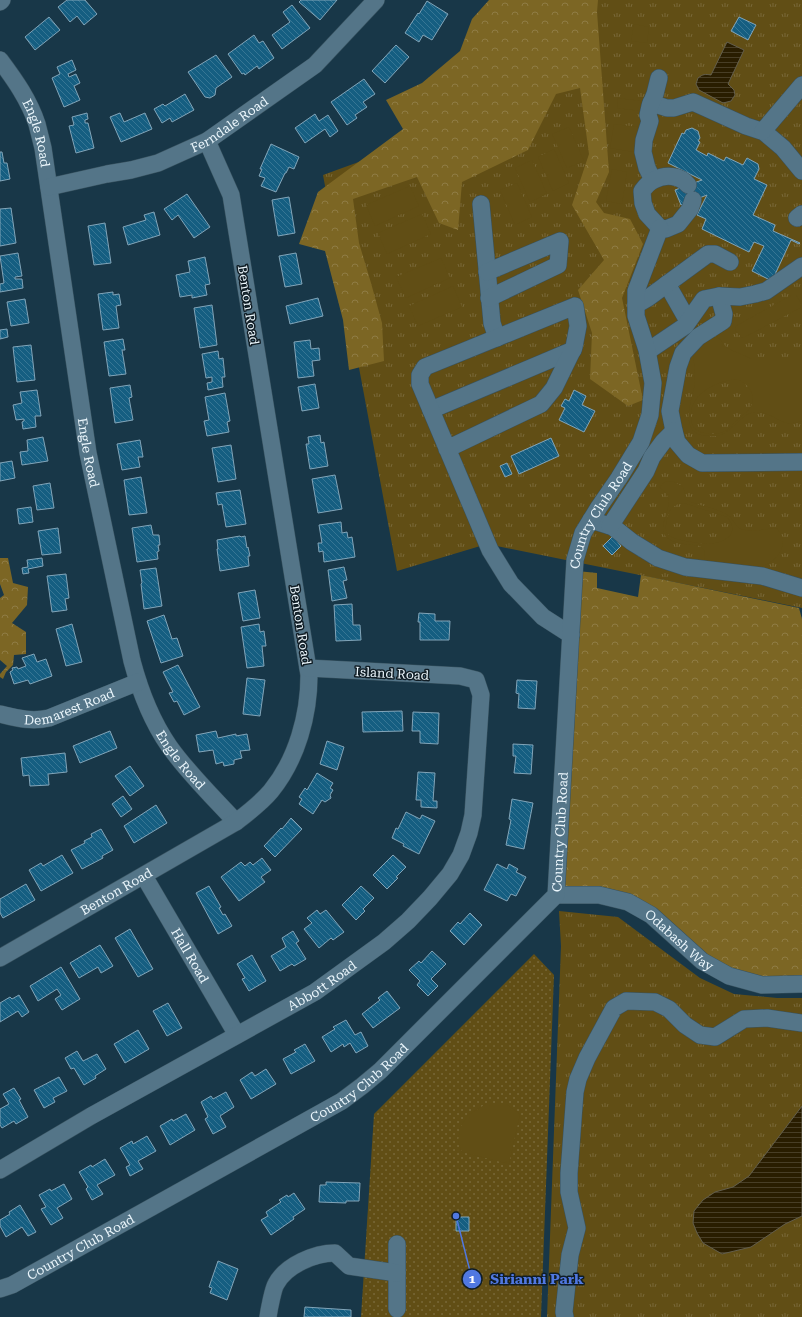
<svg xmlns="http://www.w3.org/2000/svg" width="802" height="1317" font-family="'Roboto Serif',serif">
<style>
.grass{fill:url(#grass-tufts)}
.forest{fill:url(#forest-crowns)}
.park{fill:url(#park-dots)}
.pitch{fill:#614e15;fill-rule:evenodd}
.water{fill:url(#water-rules);stroke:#635e4c}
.building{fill:url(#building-back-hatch);stroke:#82a5b9}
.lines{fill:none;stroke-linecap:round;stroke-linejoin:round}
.minor-casing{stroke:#38525f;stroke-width:18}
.minor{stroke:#547588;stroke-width:17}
.labels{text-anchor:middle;stroke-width:3;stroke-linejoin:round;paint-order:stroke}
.street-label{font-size:13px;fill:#ebf6fc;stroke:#101d25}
.leader{fill:none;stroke:#5078e1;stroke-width:1.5}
.callout-dot{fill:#5078e1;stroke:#101d25;stroke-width:1.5}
.mark-label{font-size:12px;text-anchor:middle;font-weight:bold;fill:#fff}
.callout-label{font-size:14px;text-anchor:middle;font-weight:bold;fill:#5078e1;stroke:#101d25;stroke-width:3;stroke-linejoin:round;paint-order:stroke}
</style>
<defs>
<pattern id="grass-tufts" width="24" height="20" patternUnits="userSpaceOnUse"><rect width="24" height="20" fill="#614e15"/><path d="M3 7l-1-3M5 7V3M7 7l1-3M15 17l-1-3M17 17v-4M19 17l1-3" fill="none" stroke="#786838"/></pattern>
<pattern id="forest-crowns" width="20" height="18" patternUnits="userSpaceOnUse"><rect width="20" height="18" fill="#7c6624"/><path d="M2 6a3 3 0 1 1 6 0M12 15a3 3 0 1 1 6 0" fill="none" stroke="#8f7c45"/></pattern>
<pattern id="park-dots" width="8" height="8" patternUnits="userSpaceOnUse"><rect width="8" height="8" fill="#614e15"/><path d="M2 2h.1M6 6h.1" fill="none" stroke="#786838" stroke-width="1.8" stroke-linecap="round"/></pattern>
<pattern id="water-rules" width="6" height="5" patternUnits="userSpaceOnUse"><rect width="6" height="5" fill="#291d00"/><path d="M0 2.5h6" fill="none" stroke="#483e26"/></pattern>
<pattern id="building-back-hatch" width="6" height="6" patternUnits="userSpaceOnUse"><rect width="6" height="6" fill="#155e81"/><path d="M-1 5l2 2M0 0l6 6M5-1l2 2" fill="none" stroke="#377694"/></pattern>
</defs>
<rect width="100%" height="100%" fill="#183748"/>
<!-- grass -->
<path class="grass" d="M570,0H802V608L487,544L397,571L323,175L564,87Z
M559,911L618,917L700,978L734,994L777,998H802V1317H547L561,946Z"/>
<!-- forest -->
<path class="forest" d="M489,0H598L597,12L609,172L596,202L604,213L630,219L643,244L622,298L643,400L628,406L590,379L592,333L578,290L604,260L572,205L589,154L580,88L556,94L528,150L462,182L458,230L439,223L417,177L353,199L359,243L371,283L382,323L384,361L349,370L343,320L325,251L299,244L318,192L403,129L386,100L422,83L460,51L472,19Z
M0,558H8L13,583L28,587L27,605L12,623L26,632V654L14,655L13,665L6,672L3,679L0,677V674L7,666L0,660V598L4,595L0,584Z
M577,571L597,573V588L638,597L641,575L799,608L802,619V984L729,976L628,902L556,895Z"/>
<!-- park -->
<path class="park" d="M534,954L554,975L541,1317H361L374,1114Z"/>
<!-- pitch -->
<path class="pitch" d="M634,24L649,27L647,43L631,41Z
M618,98L641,101L640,111L617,108Z
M614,124L638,127L634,152L610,148Z
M569,127L584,161L567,168L552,134Z
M554,149L569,183L553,191L538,157Z
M532,160L547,194L530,202L515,168Z
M612,169L627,172L622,204L606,201Z
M517,183L532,217L515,225L500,190Z
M410,186L419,206L375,226L366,205Z
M422,214L431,234L387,254L378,233Z
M441,258L450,278L406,298L396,277Z
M453,286L462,307L418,326L409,306Z
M792,295H796L801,303L800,308L743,338L741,337L735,330L736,326Z
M717,336L727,348L752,359H802V421C797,422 791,424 787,423C775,420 768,411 755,412C740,414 734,431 720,435C714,437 707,436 701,435C678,428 694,397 695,381C695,370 694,360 692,350ZM737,379C747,383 757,394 751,406C749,411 741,416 736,421C733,424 729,429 725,431C720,434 709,435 704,433C696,431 691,427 691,418C689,394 716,381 737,379Z
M673,481L683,487L687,500C700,507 717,507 729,516C733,519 735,525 739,528C748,533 767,529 777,528C779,532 783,536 783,539C784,558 765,568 749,569C737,569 717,565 705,564L704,550L700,546C691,544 683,545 675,542C644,531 686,503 659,487L665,482ZM680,503L687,504L727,517C741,533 725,543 709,544C703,544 674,540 670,536C664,532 666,525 667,519C669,510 671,507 680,503Z
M486,1104H506L520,1114L509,1164L462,1152L458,1142L460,1128L468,1115Z"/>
<!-- water -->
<path class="water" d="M727,42L744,50L728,84L734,90L735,95L731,101L723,103L699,90L696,84L698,78C703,74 705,74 711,75Z
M802,1106V1216L785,1224L751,1247L722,1254L703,1243L697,1233L693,1223L694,1211L703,1200L715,1192L733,1187L749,1176Z"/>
<!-- building -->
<path class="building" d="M67,0H85L97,14L84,25L77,16L70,22L58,7Z
M301,0H337L320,20L299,2Z
M427,1L448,14L432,40L423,35L419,42L405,33L418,13L419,14Z
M292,5L310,28L282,49L272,35L290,22L283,12Z
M49,17L60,30L35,50L25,37Z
M739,17L756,25L748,40L731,31Z
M254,35L259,43L263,41L274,58L259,69L257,66L245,75L244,73L242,74L228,54Z
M396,45L409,57L385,83L372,71Z
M216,55L232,77L216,88L215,95L210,98L205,97L188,72Z
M72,60L76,70L68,74L69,77L76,74L80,83L74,86L80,100L64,107L52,78L60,74L57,67Z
M364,79L375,94L363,102L367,107L355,115L357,118L347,125L331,102Z
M185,94L194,110L172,122L170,118L162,123L154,109L163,104L165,106Z
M87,113L88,119L85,120V123H88L94,148L76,153L69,126L74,125L72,117Z
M120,113L124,122L145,113L152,129L121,142L110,117Z
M315,114L319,121L328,115L338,131L330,137L325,129L305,143L295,128Z
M692,128L698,131L700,138L698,141L700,142L696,150L707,156L708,153L724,161L726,157L743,165L747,158L758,164L759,169L754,179L767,185L753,215L775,225L773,231L800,243L799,244L791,240L772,281L752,271L764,246L754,242L749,252L702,229L706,219L697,215L707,195L681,205L675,190L702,180L668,163L682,133L684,134L686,130Z
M271,144L299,157L294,169L289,167L286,173H285L276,192L261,186L265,178L259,176L262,169H260Z
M0,152H2L4,163H7L10,179L0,181Z
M187,194L210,227L194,238L178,215L172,220L164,209Z
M289,197L295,233L278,236L272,200Z
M11,208L16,243L0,246V209Z
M154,212L160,235L128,245L123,227L146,220L144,215Z
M105,223L111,263L94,265L88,226Z
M18,253L22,276L15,277V279H22L23,288L0,292V284L4,283L0,256Z
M296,253L302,284L285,287L279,256Z
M205,257L210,284L205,285L207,295L192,298V295L180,297L176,275L190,272L188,261Z
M113,292V295L119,294L121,305L116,306L119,328L103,330L98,294Z
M318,298L323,316L290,324L286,306Z
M25,299L29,323L11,326L7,302Z
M212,305L217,345L200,348L194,308Z
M7,329L8,337L0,339V330Z
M123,339L125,350H122L126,374L109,376L104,342Z
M310,340L311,349L319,348L320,360L312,361L314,376L298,378L294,342Z
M31,345L35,380L17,382L13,347Z
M218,351L219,359L223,358L225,377H222L223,387L208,390L207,383L212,382V377L206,378L202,354Z
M315,384L319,408L302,411L298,387Z
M130,385L132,397L129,398L133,420L115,423L110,388Z
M37,390L41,416H35L36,427L23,429L22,422L24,421V419L16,420L13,405L22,403L20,392Z
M574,390L586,396L582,405L595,411L584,432L559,420L565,408L561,406L565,399L569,401Z
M225,393L230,421L227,422L229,432L207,436L204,421L209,420L205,397Z
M320,435L321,443L324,442L328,466L310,469L306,444H309L308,437Z
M43,437L48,461L22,465L20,452L28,451L27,440Z
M551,438L559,456L519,474L511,456Z
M140,440L143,457H138L140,467L122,470L117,444Z
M231,445L236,479L218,482L212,448Z
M12,461L15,478L0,481V463Z
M507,463L512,474L505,477L500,466Z
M335,475L342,509L318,513L312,479Z
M141,477L147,513L129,515L124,480Z
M50,483L54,508L37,510L33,486Z
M240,490L246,524L226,527L222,504L218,505L216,493Z
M31,507L33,522L19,524L17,509Z
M341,522L342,533L347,532L348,538L352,537L355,557L324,562L323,551L319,552L318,543H322L319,525Z
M151,525L153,535H159L160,545H158L159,551L157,552L158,559L137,562L132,528Z
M58,528L61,553L42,555L38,531Z
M240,536L241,537L245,536L247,548L248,547L250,556H248L249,566L220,571L217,549H218L217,540Z
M613,536L621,546L612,555L603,546Z
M42,558L43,566L28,569L29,573L23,574L22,568L28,567L27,560Z
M344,567L347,580L343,581L347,598L332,601L328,570Z
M156,568L162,606L144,609L141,584L142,583L140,570Z
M66,574L69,598L65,599L67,610L52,612L47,576Z
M255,590L260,618L243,621L238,593Z
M352,604L353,625H360L361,640L336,641L334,605Z
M419,613L435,614V621H450L449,640H420V622H418Z
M164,615L172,639L177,638L183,656L161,663L147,621Z
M72,624L82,662L66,666L56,629Z
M259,624L260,632L264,631L266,646H262L264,666L247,668L241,627Z
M34,654L37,662L46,659L52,676L30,684L28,680L14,684L10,672L13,670L12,668L17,667L18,669L26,666L22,658Z
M178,665L200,707L184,715L177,701L174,702L169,693L173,692L163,672Z
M247,678L265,680L260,716L243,714Z
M517,680L537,681L535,709L518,708L519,694L516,693Z
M402,711L403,731L363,732L362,712Z
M413,712L439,713L438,744L420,743V731H412Z
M110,731L117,748L80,763L73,746Z
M216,731L218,738L236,734V736L247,734L250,750L240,751L242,758L234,760V764L224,766L223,762L216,764L213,750L199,752L196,735Z
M327,741L344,747L337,770L320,764Z
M513,744L533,745L531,774L514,773L516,756H513Z
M65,753L67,772L48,774L49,785L30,786L29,775L23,776L21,758Z
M130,766L144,786L130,796L115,776Z
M418,772L435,773L433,801H437V808L421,807V800H416Z
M317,773L333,783L330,788L333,790L330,795L331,798L325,802L322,800L313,814L299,804L302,799L299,797L305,788L307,790Z
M123,796L132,809L121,817L112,804Z
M512,799L533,803L524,849L506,845L511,820L509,819Z
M156,805L167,823L134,843L124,826Z
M406,812L420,819L422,815L435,821L419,854L403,846L404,844L392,838L396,828L398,829Z
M291,818L302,829L275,857L264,846L281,828L282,829Z
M101,829L113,850L102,856L103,858L82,869L71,850L85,843L84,841L92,837L91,834Z
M62,855L73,873L41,891L29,870L41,863L43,866Z
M393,855L406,867L396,877L398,878L387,889L373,875Z
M262,858L271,870L261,877L265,882L239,901L221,877L241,862L245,866L250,862L253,865Z
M497,864L507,869L509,864L518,869L516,872L526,877L516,896L511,894L507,901L484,890Z
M26,884L35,900L3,918L0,913V899Z
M209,886L221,907L219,908L223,915L225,914L232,926L218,934L196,893Z
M361,886L374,898L363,909L365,911L356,920L342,905Z
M317,910L320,914L326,910L344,932L333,940L331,938L319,948L304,929L312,923L307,918Z
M470,913L482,925L464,945L450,931L458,922L460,924Z
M130,929L153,969L138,977L115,938Z
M293,931L299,941L296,943L306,959L294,966L292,964L280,971L271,956L286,947L282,938Z
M100,945L113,966L101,973L98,967L79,978L70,963Z
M432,951L446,964L431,979L438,986L428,996L417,985L420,981L409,970L419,961L421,963Z
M252,955L266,981L249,991L242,979L245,978L237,964Z
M61,967L80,999L62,1010L55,999L61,995L57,989L38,1001L30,986Z
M387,991L400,1008L373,1028L362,1014L380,1000L378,998Z
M19,995L29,1012L22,1017L18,1011L0,1022V1003L10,997L12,999Z
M168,1003L182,1028L167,1036L153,1011Z
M346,1020L355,1035L361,1032L368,1046L356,1053L350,1043L344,1047L343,1044L331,1052L322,1037L335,1029L333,1027Z
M138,1030L149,1049L125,1063L114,1044Z
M305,1044L315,1061L291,1074L283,1059L296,1052L294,1050Z
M77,1051L83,1061L97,1054L106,1069L95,1076L96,1078L84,1085L74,1068L71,1069L65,1058Z
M266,1069L276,1084L251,1099L240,1080L252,1072L255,1076Z
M59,1077L67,1091L53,1098L55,1102L44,1108L34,1090Z
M14,1088L21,1099L19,1100L28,1117L16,1124L14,1121L2,1128L0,1125V1109L9,1104L3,1094Z
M226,1092L234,1107L220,1116L226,1127L213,1134L205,1119L208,1117L201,1102L211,1096L213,1099Z
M186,1114L195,1130L170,1145L160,1126L172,1119L173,1121Z
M147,1136L156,1151L138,1161L143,1169L130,1176L126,1167L130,1165L120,1148L132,1141L133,1144Z
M105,1159L115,1175L97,1185L103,1194L92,1200L86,1189L88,1187L79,1172L91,1165L92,1167Z
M326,1182L360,1183L359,1201H346V1203L319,1202L320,1185H326Z
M64,1184L72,1199L57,1208L63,1218L51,1225L41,1209L46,1207L39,1195L50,1189L51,1191Z
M294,1193L305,1209L293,1217L294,1219L271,1235L261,1220L268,1216L266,1212L281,1202L279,1200L287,1195L288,1197Z
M20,1205L36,1232L28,1236L22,1227L6,1237L0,1226V1220L10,1214L9,1212Z
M456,1217H469V1231H456Z
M218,1261L238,1269L227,1300L210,1293L212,1288L209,1287Z
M305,1307L351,1310V1317H304Z"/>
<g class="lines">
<!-- minor casing -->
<g class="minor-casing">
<g id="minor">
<path d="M0,2L2,0"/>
<path id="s1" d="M0,60C15,80 29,100 37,124C39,132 41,140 43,148L88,453L132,661C140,691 151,720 169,746C188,773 213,797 236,822"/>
<path d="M651,103L667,108H674L693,102L746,126L764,132L783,148L802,171"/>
<path d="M763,131L802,85"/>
<path d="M653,180L647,168L643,152L644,140L650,121L648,115L650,106L655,94L659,78"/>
<path d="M688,185C680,175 665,174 654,180C649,182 645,187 642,191L643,203L647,214L660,228L666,229L678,224L690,209L693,200"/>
<path id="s2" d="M49,187L107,174L131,170L158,163L207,141L315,65L376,0"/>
<path d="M481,204L492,323L497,338"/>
<path d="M797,218L802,214"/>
<path d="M487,272L560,241L558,265L489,298"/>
<path d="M667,284L688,321"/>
<path d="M719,296L724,314L723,321L698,337L683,353L678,367L670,411L674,431L677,442L688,455L702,463L802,462"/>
<path d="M636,305L648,298L708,254H715L730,262"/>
<path d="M648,351L685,326L704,299L719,296L740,297L755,294L766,291L802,266"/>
<path d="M431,410L573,350"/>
<path d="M447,449L541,404L554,388L574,347L578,326L575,306L425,367L420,375V384L490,550L511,584L543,617L571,635"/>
<path d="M591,520L613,527L632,542L658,558L685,567L762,576L802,588"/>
<path d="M610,526L646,471L652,457L663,442L674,431"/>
<path id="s3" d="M0,714C17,718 31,722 49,718L138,682"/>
<path id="s4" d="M144,876L237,1035"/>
<path id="s5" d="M556,895H599L628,902L651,915L702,961L729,976L762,985L802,984"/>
<path id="s6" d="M0,958L236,822C249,812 261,803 271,791C297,759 309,715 309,675L231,195L207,141"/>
<path id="s7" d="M0,1170L91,1116L315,992L384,942L408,921L430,898L450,874L461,855L469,833L473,815L481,695L476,680L460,676L308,668"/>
<path id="s8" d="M0,1289L12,1285L342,1101L362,1086L380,1071L556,895L575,560L583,533L599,507L619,478L641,442L650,415L653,383L647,350L636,316V291L660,228"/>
<path d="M397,1309V1244"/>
<path d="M268,1317C269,1310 273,1289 276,1284C286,1265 315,1253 335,1253L349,1266L397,1273"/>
<path d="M565,1317L564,1312L570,1255L577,1228L569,1192V1173L575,1092L578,1079L587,1058L614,1008L626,1001L655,1002L669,1009L685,1025L700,1035L715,1037L744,1019L767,1018L802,1023"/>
</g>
</g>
<!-- minor -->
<use href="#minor" class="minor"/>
</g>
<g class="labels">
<!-- street labels -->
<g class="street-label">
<text dy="5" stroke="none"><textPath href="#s2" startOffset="193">Ferndale Road</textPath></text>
<text dy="5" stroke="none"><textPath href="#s1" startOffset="83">Engle Road</textPath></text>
<text transform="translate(249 305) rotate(81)" y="5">Benton Road</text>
<text dy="5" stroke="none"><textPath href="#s1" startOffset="407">Engle Road</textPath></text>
<text dy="5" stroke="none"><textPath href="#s8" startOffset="1075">Country Club Road</textPath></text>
<text transform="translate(301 625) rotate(81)" y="5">Benton Road</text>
<text transform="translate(392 673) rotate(3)" y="5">Island Road</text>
<text dy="5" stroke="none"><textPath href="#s3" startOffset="72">Demarest Road</textPath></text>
<text dy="5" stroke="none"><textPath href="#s1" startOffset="731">Engle Road</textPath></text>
<text dy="5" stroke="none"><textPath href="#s8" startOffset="751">Country Club Road</textPath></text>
<text dy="5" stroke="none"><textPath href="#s6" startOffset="134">Benton Road</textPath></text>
<text dy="5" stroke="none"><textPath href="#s5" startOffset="137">Odabash Way</textPath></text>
<text dy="5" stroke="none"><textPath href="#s4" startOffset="92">Hall Road</textPath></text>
<text dy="5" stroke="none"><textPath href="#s7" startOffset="371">Abbott Road</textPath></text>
<text dy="5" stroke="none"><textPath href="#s8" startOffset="415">Country Club Road</textPath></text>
<text dy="5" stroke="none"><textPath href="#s8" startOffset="91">Country Club Road</textPath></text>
</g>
</g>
<!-- callouts -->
<path class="leader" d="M456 1216L472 1279"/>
<g class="callout-dot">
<circle cx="456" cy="1216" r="4"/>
<circle cx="472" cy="1279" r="10"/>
</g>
<g class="mark-label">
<text x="472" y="1283">1</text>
</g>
<g class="callout-label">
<text x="537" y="1284">Sirianni Park</text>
</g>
</svg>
